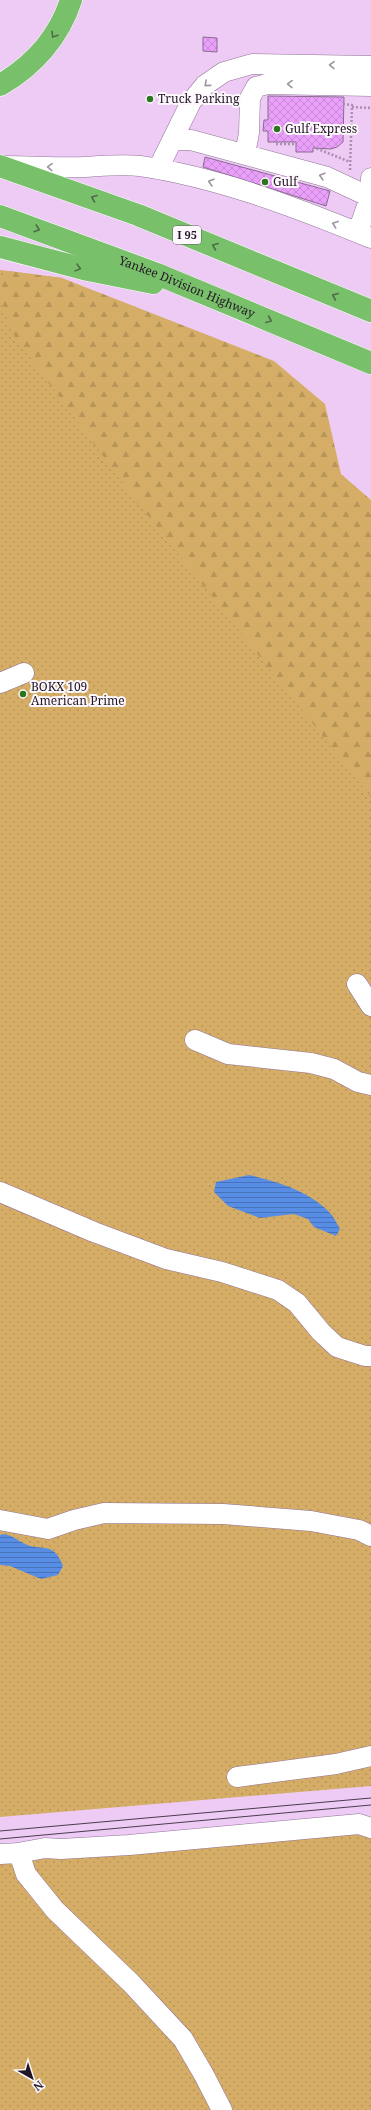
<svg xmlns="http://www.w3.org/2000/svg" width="371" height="2110" font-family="'Noto Serif',serif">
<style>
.grass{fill:url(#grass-dots)}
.forest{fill:url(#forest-firs)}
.water{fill:url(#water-rules)}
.building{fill:url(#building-cross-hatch);stroke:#8a6b90}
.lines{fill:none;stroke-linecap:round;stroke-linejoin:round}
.minor-casing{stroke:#927398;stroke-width:21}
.highway-casing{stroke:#fff;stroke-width:23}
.path{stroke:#aa8faf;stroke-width:2.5;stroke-dasharray:2 2;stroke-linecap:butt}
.minor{stroke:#fff;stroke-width:20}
.highway{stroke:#79c06a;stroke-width:22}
.tram{stroke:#4c3b4f;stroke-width:1}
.oneway{stroke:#4e6b48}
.oneway2{stroke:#9c969d}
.poi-dot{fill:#2b751a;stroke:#fcf8fc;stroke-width:1.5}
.labels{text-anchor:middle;stroke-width:4;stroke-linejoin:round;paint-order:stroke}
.shield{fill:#fcf8fc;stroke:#635a66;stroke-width:1}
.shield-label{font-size:11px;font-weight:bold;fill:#221625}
.poi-label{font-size:12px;fill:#221625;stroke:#fcf8fc;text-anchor:start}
.street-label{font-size:12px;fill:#221625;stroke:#fcf8fc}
</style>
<defs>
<pattern id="grass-dots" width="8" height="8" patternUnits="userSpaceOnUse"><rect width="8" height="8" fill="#d5ad66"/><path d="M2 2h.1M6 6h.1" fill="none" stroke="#b79458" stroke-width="1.8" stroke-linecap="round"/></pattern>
<pattern id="forest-firs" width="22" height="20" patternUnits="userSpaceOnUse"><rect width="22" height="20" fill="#d5ad66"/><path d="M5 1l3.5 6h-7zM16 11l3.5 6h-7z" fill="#b79458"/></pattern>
<pattern id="water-rules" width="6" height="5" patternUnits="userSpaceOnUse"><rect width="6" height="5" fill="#588de6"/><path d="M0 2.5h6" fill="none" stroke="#4872ba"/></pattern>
<pattern id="building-cross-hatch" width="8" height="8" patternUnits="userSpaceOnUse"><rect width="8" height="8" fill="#eaa0fa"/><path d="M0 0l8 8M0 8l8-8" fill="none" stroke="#c889d6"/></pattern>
</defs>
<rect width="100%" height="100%" fill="#edcbf4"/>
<!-- grass -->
<path class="grass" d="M0,270L62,278L371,616V1786L0,1817Z
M371,1823V2110H0V1853Z"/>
<!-- forest -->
<path class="forest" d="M9,271L62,278L274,361L325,404L341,474L371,500V797L134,498L15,337L0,296V277Z"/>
<!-- water -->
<path class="water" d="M249,1175C276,1181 310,1191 330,1213C334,1217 337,1224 340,1229L336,1236L314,1227L308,1219L294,1214L260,1218L228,1206L214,1192L216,1182Z
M3,1534C14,1536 14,1538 23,1543C41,1553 53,1539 63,1566L58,1575L41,1579L10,1566L0,1565V1535Z"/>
<!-- building -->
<path class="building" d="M203,37L217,38V52L203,51Z
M268,96L344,97L343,142L337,147L331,149L313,148V152H296V142H268V131H263L264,120H268Z
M205,157L330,191L326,206L203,167Z"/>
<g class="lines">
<!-- minor casing -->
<g class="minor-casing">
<path id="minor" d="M172,140H191L327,177L370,197
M245,154L249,133L250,98L256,87L267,84L371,86
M6,166C32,166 59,168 85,167C103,166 122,164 140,166C217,177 298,208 371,238
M158,169L191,102L205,85L224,72L252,64L371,66
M358,232L370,197L371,178
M0,683L24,673
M357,984L371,1006
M195,1040L228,1054L311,1063L334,1069L358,1082L371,1085
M0,1192L94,1232L166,1259L222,1272L278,1290L297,1303L321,1332L337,1347L365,1356H371
M0,1520L48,1529L74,1520L104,1513L223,1514L311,1521L359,1530L371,1536
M237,1777L336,1764L371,1756
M18,1853L45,1848L61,1849L129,1845L359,1824L371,1828
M0,1854L19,1853L26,1874L55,1910L131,1983L183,2039L204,2075L222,2110"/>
</g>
<!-- highway casing -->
<g class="highway-casing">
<g id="highway">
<path d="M0,85C33,66 59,37 71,0"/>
<path d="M0,166L138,215L371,311"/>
<path id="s1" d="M0,216L157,274L371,363"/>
<path d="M0,247L88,270L153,283"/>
</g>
</g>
<!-- path -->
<path class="path" d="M343,104L352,105L350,170
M352,107L371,108
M276,144H296
M313,147L350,162"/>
<!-- minor -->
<use href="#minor" class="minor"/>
<!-- highway -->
<use href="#highway" class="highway"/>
<!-- tram -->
<path class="tram" d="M0,1831L371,1798
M0,1839L371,1805"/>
</g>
<!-- one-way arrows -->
<defs><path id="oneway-chevron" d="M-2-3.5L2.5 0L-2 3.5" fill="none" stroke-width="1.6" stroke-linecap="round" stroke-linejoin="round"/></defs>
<g class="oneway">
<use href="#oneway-chevron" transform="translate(54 35) rotate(123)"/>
<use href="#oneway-chevron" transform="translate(94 198) rotate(-159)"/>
<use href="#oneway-chevron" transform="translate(37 229) rotate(19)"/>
<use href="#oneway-chevron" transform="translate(215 246) rotate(-158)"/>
<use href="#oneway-chevron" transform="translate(78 268) rotate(15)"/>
<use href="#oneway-chevron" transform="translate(335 296) rotate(-157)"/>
<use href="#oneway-chevron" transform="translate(269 320) rotate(23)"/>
</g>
<g class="oneway2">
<use href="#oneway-chevron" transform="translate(332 65) rotate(-179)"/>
<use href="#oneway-chevron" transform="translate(207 84) rotate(139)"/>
<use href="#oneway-chevron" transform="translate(290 84) rotate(-179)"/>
<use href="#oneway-chevron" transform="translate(50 167) rotate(-179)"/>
<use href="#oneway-chevron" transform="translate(322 176) rotate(-164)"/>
<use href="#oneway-chevron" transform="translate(211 182) rotate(-164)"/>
<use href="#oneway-chevron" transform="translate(335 224) rotate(-160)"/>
</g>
<!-- markers -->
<g class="poi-dot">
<circle cx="150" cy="99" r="4"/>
<circle cx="277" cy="129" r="4"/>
<circle cx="265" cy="182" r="4"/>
<circle cx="23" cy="694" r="4"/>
</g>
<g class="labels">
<!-- shield labels -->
<rect class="shield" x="173" y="226" width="28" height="18" rx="3"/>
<g class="shield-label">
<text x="187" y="239">I 95</text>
</g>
<!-- poi labels -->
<g class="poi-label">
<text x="158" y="103">Truck Parking</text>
<text x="285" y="133">Gulf Express</text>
<text x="273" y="186">Gulf</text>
<text x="31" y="691">BOKX 109<tspan x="31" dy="14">American Prime</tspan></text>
</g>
<!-- street labels -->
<g class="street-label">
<text dy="4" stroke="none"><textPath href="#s1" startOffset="200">Yankee Division Highway</textPath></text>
</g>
</g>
<!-- north arrow -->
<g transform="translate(32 2078) rotate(141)" stroke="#fcf8fc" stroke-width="3" paint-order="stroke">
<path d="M0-3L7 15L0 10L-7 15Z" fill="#221625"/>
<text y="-6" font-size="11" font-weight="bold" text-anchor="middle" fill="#221625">N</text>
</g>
</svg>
